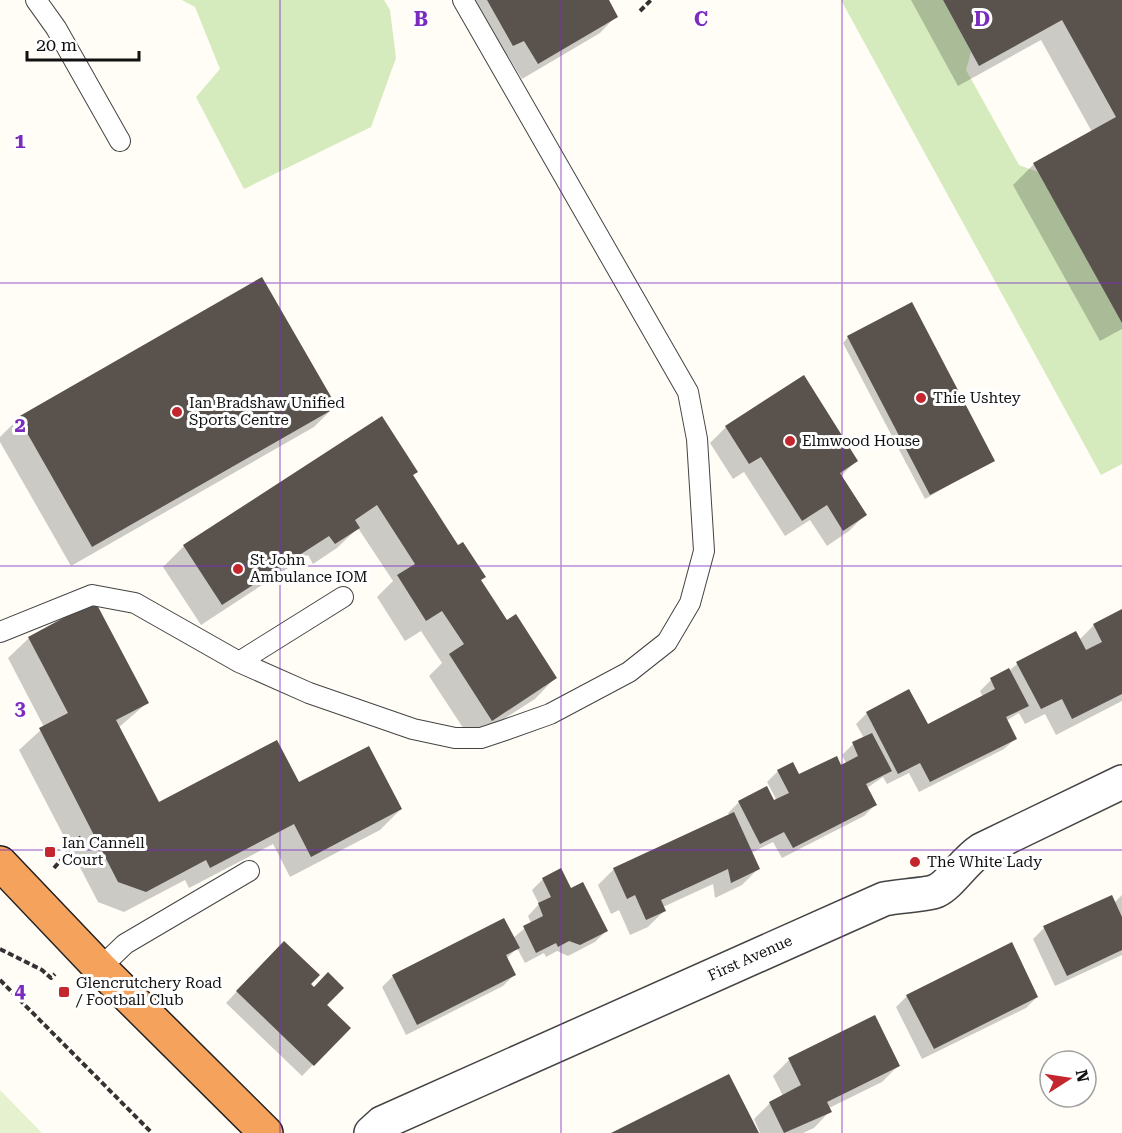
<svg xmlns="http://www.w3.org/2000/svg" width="1122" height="1133" font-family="'Roboto Serif',serif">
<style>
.grass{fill:#d5ebbd}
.pitch{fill:#e6f2cf}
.shadow{fill:#0003}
.building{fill:#5a524d}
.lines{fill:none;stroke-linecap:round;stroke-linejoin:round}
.lane-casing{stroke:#444;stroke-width:22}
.street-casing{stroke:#444;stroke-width:36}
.highway-casing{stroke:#222;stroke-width:36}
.path{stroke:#333;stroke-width:4;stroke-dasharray:6 3;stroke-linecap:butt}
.lane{stroke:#fff;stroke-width:20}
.street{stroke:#fff;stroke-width:33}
.highway{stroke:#f5a25d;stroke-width:33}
.grid{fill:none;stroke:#7b2cbf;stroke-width:1.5;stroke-opacity:0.55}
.poi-dot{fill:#c4262e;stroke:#fff;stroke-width:2}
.labels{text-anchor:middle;stroke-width:6;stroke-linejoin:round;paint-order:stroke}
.poi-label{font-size:15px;fill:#111;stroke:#fff;text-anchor:start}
.street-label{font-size:15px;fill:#111;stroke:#fff}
.grid-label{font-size:20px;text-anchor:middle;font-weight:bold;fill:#7b2cbf;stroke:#fff;stroke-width:6;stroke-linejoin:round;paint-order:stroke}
</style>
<rect width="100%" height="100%" fill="#fffdf5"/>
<!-- grass -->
<path class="grass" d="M182,0H384L390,10L396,58L371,127L244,189L196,97L220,69L195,7Z
M841,0H943L971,52L966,70L1019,165L1038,172L1122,321V464L1101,475Z"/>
<!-- pitch -->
<path class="pitch" d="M0,1090L42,1133H0Z"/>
<!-- shadow -->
<path class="shadow" d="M466,0H607L616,16L600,33L522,79L508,56L497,61Z
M911,0H1122V329L1100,341L1013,185L1034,164L1092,132L1041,40L958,86Z
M848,337L993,460L925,499L843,343Z
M335,406L314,427L71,566L0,442V437L19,418Z
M726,427L856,461L841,476L865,515L849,531L827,546L810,520L785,536L744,472L733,479L710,443Z
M412,476L506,622L555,678L535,699L471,740L429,676L442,663L421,631L405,641L377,597L393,581L358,528L337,548L313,564L308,555L201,625L163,567L184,546Z
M1122,610V701L1056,735L1045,714L1025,724L1019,713L1006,721L1015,739L1004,749L919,792L909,773L887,784L883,777L867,788L875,805L864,816L782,858L773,842L751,853L758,869L742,885L715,898L713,884L663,907L664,911L648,927L630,935L619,910L611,914L598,885L614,869L730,816L728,813L739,802L777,801L767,782L778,771L799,776L846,763L842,755L853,744L864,738L856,724L867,713L927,726L983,697L980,691L991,680L1009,671L1017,664L1079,640L1094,625Z
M29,638L147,703L118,728L158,804L299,784L401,809L380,830L290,877L273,844L189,888L185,880L124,912L98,902L19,750L44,727L8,658Z
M543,879L570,890L606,931L595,942L568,956L557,951L546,957L544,953L525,963L517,948L506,959L514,975L503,986L406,1035L382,987L393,976L513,938L531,923L528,916L539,904L532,890Z
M1122,895V955L1055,986L1033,939L1044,928L1114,903Z
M273,953L309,985L349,1028L302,1076L226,1003Z
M907,996L1037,997L1026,1008L922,1059L896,1007Z
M875,1017L898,1066L882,1082L829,1108L830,1111L814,1128L803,1133H760L754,1119L770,1103L783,1096L773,1076L789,1060Z"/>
<!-- building -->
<path class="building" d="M487,0H609L618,17L538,64L524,41L513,46Z
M943,0H1122V323L1033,163L1116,117L1062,20L979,66Z
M262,277L337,407L92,547L18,417Z
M912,302L995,461L930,495L847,336Z
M804,375L858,461L840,473L867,515L843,531L827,505L802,521L761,457L749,464L725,426Z
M382,416L418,472L413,475L458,545L463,542L486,577L481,580L507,620L516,614L557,678L492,721L449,654L464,644L442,611L426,621L397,575L415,564L377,505L355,520L360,528L335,544L329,536L222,605L183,545Z
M95,601L149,703L116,720L159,802L277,740L299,782L369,746L402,809L311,857L294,824L210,868L206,860L146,892L118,882L39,728L68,713L28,637Z
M1122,609V694L1072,719L1062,699L1041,709L1016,662L1076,631L1086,650L1102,642L1093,624Z
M1009,668L1029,706L1006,717L1017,739L930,782L920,763L898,774L866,712L909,689L928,724L995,689L990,678Z
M872,733L892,771L866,784L877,805L793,848L784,832L760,844L738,801L767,786L774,800L789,793L777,770L793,762L799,774L837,756L841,765L858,756L852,742Z
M734,812L760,869L731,883L728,869L661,900L666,911L646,920L635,895L627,899L613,868Z
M561,868L571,888L583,882L608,931L580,945L569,941L558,947L556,943L536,953L523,926L543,916L538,903L551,897L542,878Z
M1112,895L1122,917V950L1067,976L1043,926Z
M504,918L520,948L506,955L516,975L417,1025L392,975Z
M284,941L320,975L311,984L314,987L328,972L344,988L327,1005L351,1028L314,1066L236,991Z
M1012,942L1038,997L934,1049L906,995Z
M875,1015L900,1066L827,1102L832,1112L784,1133L769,1102L801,1085L788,1058Z
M729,1074L759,1133H611Z"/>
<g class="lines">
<!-- lane casing -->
<g class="lane-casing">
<path id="lane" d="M36,0L56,28L120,141
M0,632L92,595L135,603L239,662L309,693L413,729L455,738H481L505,730L550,714L629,672L667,642L690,603L704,551L697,439L688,392L463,0
M239,662L343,597
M100,968L125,944L249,871"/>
</g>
<!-- street casing -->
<g class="street-casing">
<path id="street" d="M371,1133L382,1123L884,899C896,896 927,895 936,891C951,884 964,861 981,850L1122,782"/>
</g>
<!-- highway casing -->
<g class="highway-casing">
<path id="highway" d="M0,863L100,968L266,1133"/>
</g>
<!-- path -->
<path class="path" d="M640,11L651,0
M54,868L81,837
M0,949L42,970L51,978L55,974
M0,980L152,1133"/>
<!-- lane -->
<use href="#lane" class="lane"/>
<!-- street -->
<use href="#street" class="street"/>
<!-- highway -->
<use href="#highway" class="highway"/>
</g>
<!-- grid -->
<path class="grid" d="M280,0V1133M561,0V1133M842,0V1133M0,283H1122M0,566H1122M0,850H1122"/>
<!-- markers -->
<g class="poi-dot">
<circle cx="921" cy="398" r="6"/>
<circle cx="177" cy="412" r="6"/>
<circle cx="790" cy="441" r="6"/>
<circle cx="238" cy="569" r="6"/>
<rect x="44" y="846" width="12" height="12" rx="3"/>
<circle cx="915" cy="862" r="6"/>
<rect x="58" y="986" width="12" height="12" rx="3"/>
</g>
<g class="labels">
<!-- poi labels -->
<g class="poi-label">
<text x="933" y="403">Thie Ushtey</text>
<text x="189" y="408">Ian Bradshaw Unified<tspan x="189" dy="17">Sports Centre</tspan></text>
<text x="802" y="446">Elmwood House</text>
<text x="250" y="565">St John<tspan x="250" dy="17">Ambulance IOM</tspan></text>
<text x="62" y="848">Ian Cannell<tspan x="62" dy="17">Court</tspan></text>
<text x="927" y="867">The White Lady</text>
<text x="76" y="988">Glencrutchery Road<tspan x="76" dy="17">/ Football Club</tspan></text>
</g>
<!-- street labels -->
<g class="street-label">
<text transform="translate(750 958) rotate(-24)" y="5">First Avenue</text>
</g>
</g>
<g class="grid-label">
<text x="421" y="26">B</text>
<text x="701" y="26">C</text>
<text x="982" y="26">D</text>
<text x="20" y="148">1</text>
<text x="20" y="432">2</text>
<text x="20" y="715">3</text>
<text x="20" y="998">4</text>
</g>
<!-- north arrow -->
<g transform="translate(1068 1079) rotate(78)"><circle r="28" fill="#ffffff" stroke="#a0a0a0" stroke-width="1.5"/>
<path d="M0-4.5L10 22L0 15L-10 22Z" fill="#c4262e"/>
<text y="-9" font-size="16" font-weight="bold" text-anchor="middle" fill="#111111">N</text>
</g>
<!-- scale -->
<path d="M27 51v9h112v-9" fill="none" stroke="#111111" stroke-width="3"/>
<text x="36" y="51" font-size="18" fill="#111111" stroke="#ffffff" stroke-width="4.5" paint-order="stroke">20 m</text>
</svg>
